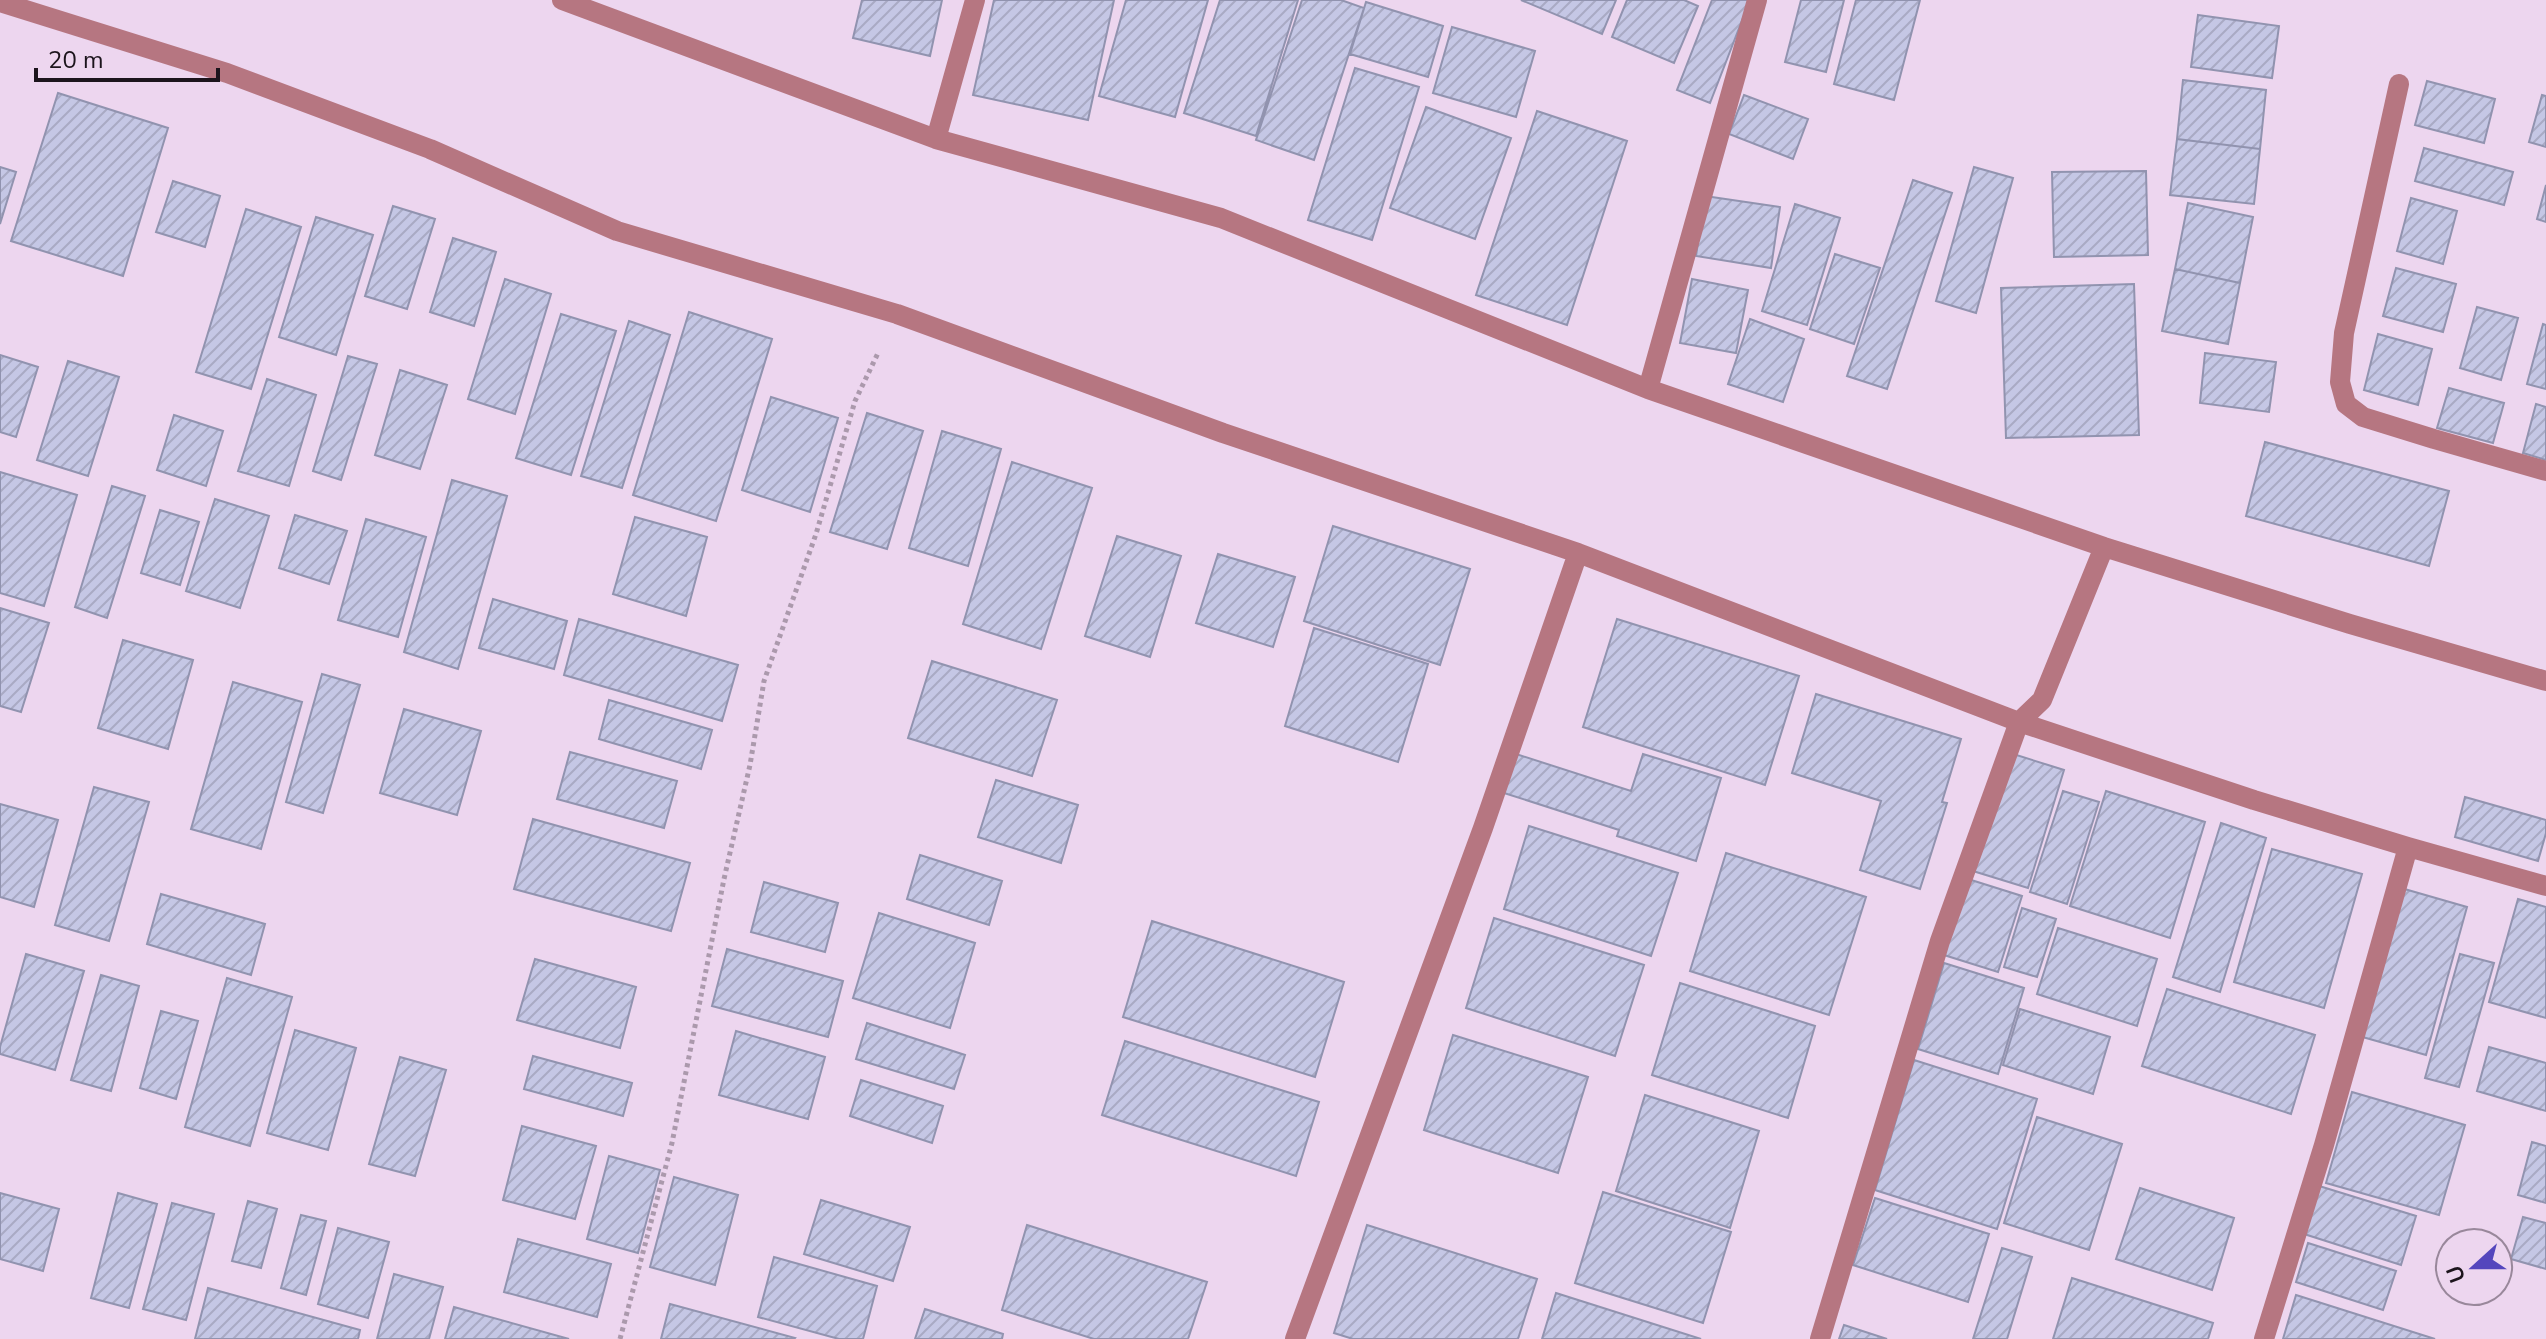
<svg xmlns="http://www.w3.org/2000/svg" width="2546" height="1339" font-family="'Nunito Sans',sans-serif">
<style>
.building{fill:url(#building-hatch);stroke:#9193af;stroke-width:2}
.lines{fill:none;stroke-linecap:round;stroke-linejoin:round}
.path{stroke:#ab99ac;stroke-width:5;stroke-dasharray:4 4;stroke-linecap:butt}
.street{stroke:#b67681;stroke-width:20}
</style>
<defs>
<pattern id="building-hatch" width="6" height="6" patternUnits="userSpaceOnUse" patternTransform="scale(2)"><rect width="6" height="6" fill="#c5c7e5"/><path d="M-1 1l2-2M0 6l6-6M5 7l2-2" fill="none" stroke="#a9aac4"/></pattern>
</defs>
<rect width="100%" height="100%" fill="#edd6ef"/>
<!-- building -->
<path class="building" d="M862,0H942L930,56L853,38Z
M994,0H1114L1088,120L973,95Z
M1126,0H1208L1175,117L1099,96Z
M1220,0H1298L1256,136L1184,113Z
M1302,0H1341L1364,8L1314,160L1256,140Z
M1521,0H1616L1602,34Z
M1627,0H1684L1698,6L1674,63L1612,37Z
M1712,0H1750L1710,103L1677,90Z
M1801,0H1844L1826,72L1785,62Z
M1856,0H1920L1894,100L1834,84Z
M1366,2L1443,26L1428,77L1350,54Z
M2198,15L2279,26L2272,78L2191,67Z
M1452,27L1535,51L1516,117L1433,93Z
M1355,68L1419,87L1372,240L1308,220Z
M2183,80L2266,90L2260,149L2177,139Z
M2427,81L2495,99L2484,143L2415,125Z
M58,93L168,128L123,276L11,241Z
M1744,95L1808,119L1793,159L1729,134Z
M2542,95L2546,96V147L2529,142Z
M1426,107L1511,138L1475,239L1390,208Z
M1537,111L1627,141L1567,325L1476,295Z
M2177,139L2260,149L2254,204L2170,195Z
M2424,148L2513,172L2504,205L2415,181Z
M0,167L16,172L0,224Z
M1974,167L2013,178L1976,313L1936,301Z
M2146,171L2148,255L2054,257L2052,172Z
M1913,180L1952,193L1887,389L1847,376Z
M173,181L220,196L205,247L156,232Z
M2546,185V222L2537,219Z
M1705,196L1780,207L1771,268L1696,256Z
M2411,198L2457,211L2443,264L2397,251Z
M2188,203L2253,217L2240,283L2175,269Z
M1795,204L1840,218L1807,325L1762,311Z
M393,206L435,219L407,309L365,296Z
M246,209L301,227L251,389L196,372Z
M316,217L373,235L336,355L279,337Z
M453,238L496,252L474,326L430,312Z
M1835,254L1880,268L1854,344L1810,329Z
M2396,268L2456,284L2443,332L2383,316Z
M2175,269L2240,283L2228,344L2162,331Z
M505,279L551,294L515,414L468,399Z
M1692,279L1748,290L1736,353L1680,343Z
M2134,284L2139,435L2006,438L2001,288Z
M2477,307L2518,318L2501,380L2460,368Z
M689,312L772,339L716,521L633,495Z
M561,314L616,331L571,475L516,458Z
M1750,319L1804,339L1783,402L1728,384Z
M629,321L670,335L622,488L581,476Z
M2543,324L2546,325V389L2527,384Z
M2378,334L2432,349L2418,405L2364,390Z
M2205,353L2276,362L2269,412L2200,403Z
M0,355L38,367L16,437L0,432Z
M348,356L377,364L341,480L313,471Z
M68,361L119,377L88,476L37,460Z
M400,370L447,385L420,469L375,455Z
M267,379L316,395L289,486L238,471Z
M2449,388L2504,403L2493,443L2437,428Z
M771,397L838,418L810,512L742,490Z
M2536,404L2546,407V460L2523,453Z
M867,413L923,431L887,549L830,532Z
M174,415L223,431L206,486L157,470Z
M942,431L1001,449L968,566L909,548Z
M2265,442L2449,491L2429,566L2246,516Z
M1012,462L1092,488L1041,649L963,624Z
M0,472L77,495L44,606L0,593Z
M452,480L507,496L458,669L404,652Z
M112,486L145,496L107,618L75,607Z
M215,499L269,516L240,608L186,591Z
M160,510L199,522L180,585L141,573Z
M295,515L347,531L329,584L279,568Z
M635,517L707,537L686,616L613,594Z
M366,519L426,537L398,637L338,620Z
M1333,526L1470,569L1440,665L1304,621Z
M1117,536L1181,556L1150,657L1085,636Z
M1218,554L1295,577L1273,647L1196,623Z
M493,599L567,621L554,669L479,648Z
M0,608L49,623L21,712L0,706Z
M579,619L738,665L722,721L564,675Z
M1617,619L1799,676L1765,785L1583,727Z
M1314,628L1428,664L1398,762L1285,726Z
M123,640L193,660L168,749L98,728Z
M932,661L1057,700L1032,776L908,738Z
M322,674L360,685L323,813L286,802Z
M233,682L302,702L261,849L191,829Z
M1816,694L1961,739L1942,802L1947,803L1920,889L1860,870L1881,801L1792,773Z
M609,700L712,730L701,769L599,739Z
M404,709L481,731L457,815L380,793Z
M570,752L677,781L664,828L557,799Z
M1513,753L1631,791L1643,754L1721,778L1696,861L1617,836L1619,830L1501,792Z
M2010,753L2064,770L2028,888L1973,871Z
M996,780L1078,805L1061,863L978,837Z
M94,787L149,802L109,941L55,925Z
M2063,791L2099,802L2067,904L2030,892Z
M2106,791L2205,822L2170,938L2070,906Z
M2465,797L2546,820V833L2538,861L2455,837Z
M0,804L58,820L34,907L0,897Z
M533,819L690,863L671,931L514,889Z
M2221,823L2266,838L2220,992L2173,977Z
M1529,826L1678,873L1651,956L1504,909Z
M2272,849L2362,874L2324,1008L2234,982Z
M1726,853L1866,897L1829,1015L1690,971Z
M920,855L1002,881L989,925L907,899Z
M1968,879L2022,896L1998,972L1944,955Z
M764,882L838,903L825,952L751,932Z
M2401,888L2467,907L2426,1055L2359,1036Z
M161,894L265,924L251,975L147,944Z
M2518,899L2546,907V1018L2489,1002Z
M2022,908L2056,919L2037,977L2004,967Z
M879,913L975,943L950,1028L853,998Z
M1494,918L1644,965L1615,1056L1466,1008Z
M1152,921L1344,982L1315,1077L1123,1017Z
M2058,928L2157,959L2137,1026L2037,994Z
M727,949L843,981L828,1037L712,1006Z
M26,954L84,971L55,1070L0,1054V1047Z
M2460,954L2494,963L2459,1087L2425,1078Z
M535,959L636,987L620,1048L517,1020Z
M1944,963L2024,988L1998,1074L1918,1049Z
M101,975L139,986L111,1091L71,1080Z
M227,978L292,997L250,1146L185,1127Z
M1680,983L1815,1026L1788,1118L1652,1075Z
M2167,989L2315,1035L2291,1114L2142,1066Z
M2020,1009L2110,1037L2093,1094L2003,1065Z
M161,1011L198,1021L176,1099L140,1088Z
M867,1023L965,1055L954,1089L856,1059Z
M295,1030L356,1048L328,1150L267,1133Z
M736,1031L825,1057L808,1119L719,1095Z
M1453,1035L1588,1077L1558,1173L1424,1130Z
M1125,1041L1319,1102L1296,1176L1102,1115Z
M2489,1047L2546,1063V1111L2477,1091Z
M533,1056L632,1083L623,1116L524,1089Z
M400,1057L446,1070L415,1176L369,1164Z
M1914,1060L2037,1099L1997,1229L1875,1190Z
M861,1080L943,1106L932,1143L850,1116Z
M2352,1092L2465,1125L2439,1215L2326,1183Z
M1645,1095L1759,1131L1730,1228L1616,1191Z
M2037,1117L2122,1144L2089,1250L2004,1223Z
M522,1126L596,1146L575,1219L503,1200Z
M2532,1142L2546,1146V1203L2518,1195Z
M609,1156L660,1170L638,1253L587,1239Z
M674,1177L738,1195L715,1285L650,1267Z
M2316,1185L2416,1216L2401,1265L2301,1233Z
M2140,1188L2234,1218L2212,1290L2116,1259Z
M1603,1192L1731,1232L1703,1323L1575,1283Z
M0,1193L59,1209L43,1271L0,1259Z
M118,1193L157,1204L129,1308L91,1298Z
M1875,1198L1989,1234L1968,1302L1853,1265Z
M821,1200L910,1227L893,1281L804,1254Z
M248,1201L277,1209L261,1268L232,1261Z
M172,1203L214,1214L186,1320L143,1309Z
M301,1215L326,1221L306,1295L281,1288Z
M2523,1217L2546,1223V1269L2511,1259Z
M1027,1225L1207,1282L1188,1339H1094L1002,1310Z
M1367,1225L1537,1279L1518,1339H1353L1334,1333Z
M338,1228L389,1242L368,1318L318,1304Z
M518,1239L611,1264L597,1317L504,1292Z
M2308,1243L2396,1271L2383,1310L2296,1282Z
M2002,1248L2032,1257L2007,1339H1973Z
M774,1257L877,1286L863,1339H839L758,1317Z
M394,1274L443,1287L429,1339H377Z
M2072,1278L2213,1323L2208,1339H2053Z
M208,1288L360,1330L358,1339H195Z
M1556,1293L1701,1339H1542Z
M2296,1295L2435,1339H2283Z
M670,1304L795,1338L794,1339H661Z
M454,1307L569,1339H445Z
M925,1309L1003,1334L1002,1339H915Z
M1844,1325L1887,1339H1839Z"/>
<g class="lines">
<!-- path -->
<path class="path" d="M620,1339L672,1143L724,879L750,765L764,681L816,534L855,401L879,351"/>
<!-- street -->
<path class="street" d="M562,0L936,139L1221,218L1648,389L2104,547L2350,624L2546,681
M0,2L227,73L430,149L617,231L897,314L1223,433L1578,553L2019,722L2254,800L2408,847L2546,886
M2399,84L2344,333L2340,382L2346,404L2363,417L2434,439L2546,471
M936,139L975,0
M1648,389L1757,0
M1295,1339L1483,828L1578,553
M1820,1339L1940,941L2019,722L2042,700L2104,547
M2264,1339L2324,1145L2408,847"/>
</g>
<!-- north arrow -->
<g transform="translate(2474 1267) rotate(249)"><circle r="38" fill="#edd6ef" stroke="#99889b" stroke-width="2"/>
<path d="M0-6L14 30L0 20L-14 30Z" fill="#5446bd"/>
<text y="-12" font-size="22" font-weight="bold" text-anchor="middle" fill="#1c141c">U</text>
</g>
<!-- scale -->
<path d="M36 68v12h182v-12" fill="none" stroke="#1c141c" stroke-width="4"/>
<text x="48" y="68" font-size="24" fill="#1c141c" stroke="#edd6ef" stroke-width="6" paint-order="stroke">20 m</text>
</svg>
